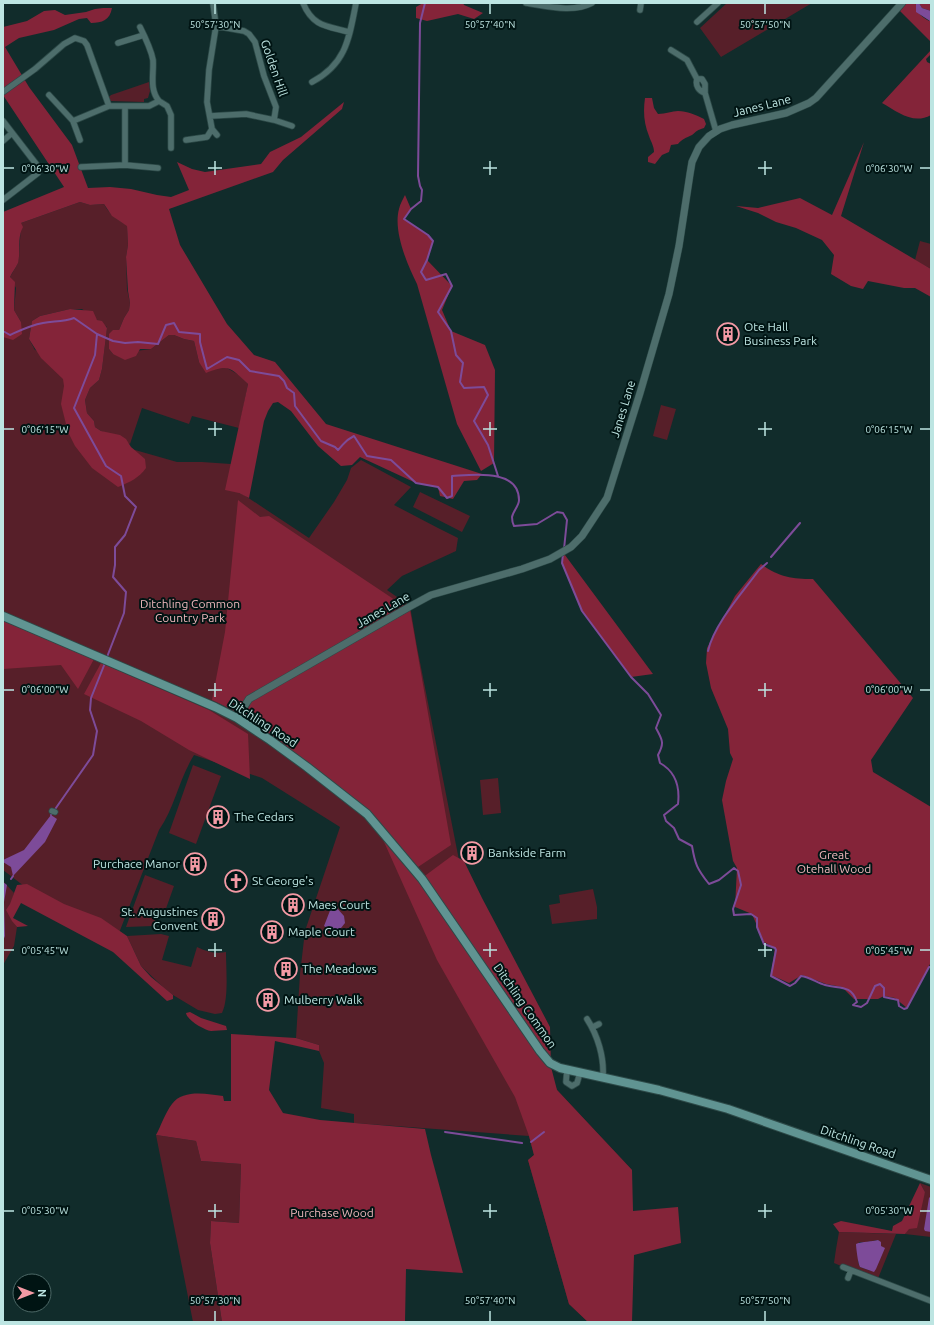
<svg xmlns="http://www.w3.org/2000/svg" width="934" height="1325" font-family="Ubuntu,sans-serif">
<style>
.green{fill:#571f29;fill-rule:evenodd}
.forest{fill:#842439}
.water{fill:#7d4b99}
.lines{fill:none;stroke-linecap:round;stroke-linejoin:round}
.stream{stroke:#7d4b99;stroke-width:2}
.minor-casing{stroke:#2d4a48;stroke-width:7}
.tertiary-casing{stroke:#2d4a48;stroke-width:8}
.secondary-casing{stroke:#2d4a48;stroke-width:10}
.minor{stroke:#4d6d6b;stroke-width:5.5}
.tertiary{stroke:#4d6d6b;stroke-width:7}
.secondary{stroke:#609492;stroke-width:8}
.ticks{fill:none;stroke:#bde5e2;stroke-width:1.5}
.labels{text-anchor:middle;stroke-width:4;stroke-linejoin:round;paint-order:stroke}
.street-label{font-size:12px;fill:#bde5e2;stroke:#001413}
.poi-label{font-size:12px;fill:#bde5e2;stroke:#001413;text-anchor:start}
.park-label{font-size:12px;fill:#efb8bd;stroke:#001413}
.ticks-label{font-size:10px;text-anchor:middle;fill:#bde5e2;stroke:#001413;stroke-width:4;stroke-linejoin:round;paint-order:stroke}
</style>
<rect width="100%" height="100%" fill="#112c2b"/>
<!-- green -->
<path class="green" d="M727,3H812L721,57L700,28Z
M149,82L150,91L148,98L144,99V102L110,101L109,97L111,95Z
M80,202L90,205L104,204C108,213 118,221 127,225L128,245L126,257L127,289L130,303L129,310L124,318L119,330L109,344V349L113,354L151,349L169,335H174L184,339L194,341L199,362L220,368H227L239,375L248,384L239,428L192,416L189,424L142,408L130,444L101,431L95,427L94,421L87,413L85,400L90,388L99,380L102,369L107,327L82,309H70L40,316L32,321L29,339L35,350L33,348L66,376L82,410L114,459L128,448L177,462H202L245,465L239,493L244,495L309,538L334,502L347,480L351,468L361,460L411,487L394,505L438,528L458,538L456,551L402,576L387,590L410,606L417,647L459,860L557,1090L632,1170V1322H588L569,1304L528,1160L534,1155L529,1136L354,1123V1114L321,1108L324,1063L319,1051V1045L296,1038L300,974L305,931L340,827L262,778L194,755C179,779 175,807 159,830L119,933L37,896L3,870V315L21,322L14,310L16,288L10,277L17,265L19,257L21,223Z
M920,241L931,244V269L915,260Z
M661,405L676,409L667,440L653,436Z
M420,492L470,516L462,532L413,507Z
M193,765L221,776L196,844L169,833Z
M498,778L501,813L483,815L480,780Z
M145,875L174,886L163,917L157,915L153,926L126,927Z
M3,881L14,893C11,907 7,915 17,927L14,946L3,965Z
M593,889L597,907V919L552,924L549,905L560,903L559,895Z
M161,934L169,936L162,960L191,967L197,947C207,952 216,954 226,952C226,968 229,999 222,1013L215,1014L198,1010L173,995L163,987L141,966L127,936Z
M156,1135L196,1141L201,1161L241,1164L239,1223L211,1221L210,1243L222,1322H193Z
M920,1183L931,1187V1237L905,1234L925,1192Z
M839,1232L896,1234L877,1281L834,1263L836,1249ZM878,1240L881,1244V1246L871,1271L860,1267L858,1262L859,1242H867Z"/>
<!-- forest -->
<path class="forest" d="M423,3H463L464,5L483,13L474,19L458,14L427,21L416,18V7Z
M907,3H916C915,12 922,17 929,21L931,19V42L900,11Z
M919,3H931V11L922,8Z
M103,8H112C110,20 102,23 91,23L87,18L79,19L54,30L19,38L5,47L29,87L72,145L88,188L110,187L131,189L157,195L171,197L189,190L177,162L192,169L205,172L261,164L270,152L301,137L344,102L342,109L283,160L273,172L169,209L180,245L227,324L254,355L275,362L326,424L482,474L477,480L464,481L453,499L440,496L438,487L416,483L360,457L352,465L341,466L318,446L291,411L278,402L273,403L268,411L264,421L249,498L239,493L225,490L248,384C230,367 229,364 206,373L199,362L194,341L184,339L174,335H169L151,349H140L136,356L125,360L113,354L109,349V334L113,330H119L124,318L129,310L130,303L128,291L126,257L128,245L127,226L112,216L104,204L90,205L80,202L21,223L23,227C17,237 21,251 18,263C16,268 12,272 10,277L15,282L14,310L21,322L22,334L13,340L3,337V212L64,187L3,95V27L27,21L44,11L55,10L65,15L86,12L95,9Z
M931,50V54L926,59L927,62L931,64V115C913,125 898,112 882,103Z
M645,98H652L654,108L658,114C666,114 672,111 678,111C687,111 696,115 704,119L706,124L704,128C697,130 697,131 692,135C686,138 682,139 678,144L671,145L669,152L662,155L655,164L648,162V157L654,152C654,146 651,142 649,136C644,124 643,112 645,98Z
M864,142L841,216L931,269V297L915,288H904L868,281L863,289L851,286L831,274L834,255L822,240L796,228L776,222L758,213L736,206L758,208L800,198L832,215Z
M405,195L411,209L404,219L428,235L433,241L427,260L452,286L442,310L451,331L485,345L495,370L494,463L481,471L457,424L417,284C407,264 393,231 399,209C400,204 403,199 405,195Z
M70,309L93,311L97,320L102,321L107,328L102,369L99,380L90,388L85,400L87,413L94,421L95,427L101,431L120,435L126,439L131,447L145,459L146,468C139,478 130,482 118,487L92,468L75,446L68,432L61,404L64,386L63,379L41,358L29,339L32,321L40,316Z
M238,500L260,517L269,516L410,610L451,845L418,867L348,794L248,717L212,700L225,632Z
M562,551L653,674L631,677L582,611L562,563Z
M761,564C779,577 792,579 813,579L913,698L871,760L873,772L931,807V965L930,964L907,1008L895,998L884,996L878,999H854L842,987L826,984L802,975L789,983L771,975L775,948L764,942L752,914L735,907L737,868L733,861L722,800L726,781L733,759L730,753L728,729L711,688L706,663L707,648L735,596Z
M3,621L94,659L78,689L61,665L3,669Z
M101,663L209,710L248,734L250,779L189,750L141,721L84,694Z
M376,824L422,878L453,855L464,861L482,898L550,1027L551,1067L557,1090L632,1170L633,1211L678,1207L681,1243L634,1255L632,1322H588L569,1304L528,1160L534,1155L529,1136L515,1097L437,960Z
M27,884L64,904L101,918L127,936L141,966L151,977L173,995V999L167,1001L113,952L21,903L13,918L28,926L17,927L12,921L6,910L10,904L17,885Z
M190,1012L201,1018L226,1026L227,1030C222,1030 216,1031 211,1031C204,1030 187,1020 186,1013Z
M231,1034L296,1038L319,1045V1051L275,1041L269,1090L283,1113L320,1120L425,1129L431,1155L463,1273L406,1269L405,1322H222L210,1243L211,1221L239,1223L241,1164L201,1161L196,1141L156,1135C161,1126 165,1113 172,1104C183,1089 207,1094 223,1096L224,1101H231Z
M920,1183L925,1192L917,1228L909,1229L905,1234L839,1232L833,1224L841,1221L892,1231L893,1226L902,1221Z"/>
<!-- water -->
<path class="water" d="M916,3H919L922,8L931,11V19L930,21L916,12Z
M51,815L57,819L45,842L13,876L11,867L3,862V860L24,850Z
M3,882L7,885L4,902L5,936L3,941Z
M336,907L344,916L345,923L341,928L334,932L324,926L331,908Z
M931,1196V1232L925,1231L924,1229L929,1198Z
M878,1240L881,1242V1246L885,1248L876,1269L874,1272L860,1267C858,1264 856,1247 856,1244C862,1241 872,1242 878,1240Z"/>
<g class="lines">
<!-- stream -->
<path class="stream" d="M425,3L420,23L418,176L420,186L422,190L421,201L411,209L404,219L428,235L433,241L427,260L421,272L426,280L446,274L452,286L438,312L451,331L456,355L463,363L460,382L464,388L484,387L488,395L474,421L488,445L498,476
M3,329V331L10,335C21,330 31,325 43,323C54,321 63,322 74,318L97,334L113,341L125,343L138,342L158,344L166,325L174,323L179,332L200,334V342L207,369L227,357L239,360L250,371L279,376L284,381L287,388L294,393L295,406L321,441L335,447L338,450C345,443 344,441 354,436L367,456L391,460L416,483L438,487L447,498L452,496V476C472,475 519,468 519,500C519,506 513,511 512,517C512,519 513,524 514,526L537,524L557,512L563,513L567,520L564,549
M97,334L95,355L74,408L106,466L121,476L125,496L136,507L125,535L115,547V565L113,577L126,592L124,613L107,657
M563,554L562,563L582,611L631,677L648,694L661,715L656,728C662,740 665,742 658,755L660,763C676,772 680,787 678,804L664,815L666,821L674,828L679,839L692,846C695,864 697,869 709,884L719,880L734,868L738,871L741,885L733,909L734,915L751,914L757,918V927L764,944L775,948L776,950L771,976L790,986L795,983L801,976C810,977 817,983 825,985C839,989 851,984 857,1002L853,1005L861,1007L867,1003L875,986L880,984L884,988V997L898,1000L899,1006L904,1009L907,1008L929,967H931
M771,557L800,523
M708,651C714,624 743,592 759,570L767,563
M51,815L93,755L97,731L90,710L91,698L105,663
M11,879L13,876
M445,1132L522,1143
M531,1142L544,1132"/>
<!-- minor casing -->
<g class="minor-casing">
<path id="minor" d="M213,3L216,26L209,70L207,102L212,129L217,135
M303,3C313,27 327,26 349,32
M526,3C547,6 573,13 592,3
M640,10L641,3
M697,22L718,3
M216,26L244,31L249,34L255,42L264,76L276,107L274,120
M118,43L144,35
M671,50L687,60L697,79
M312,82C346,64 349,39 356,3
M3,92L35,69L64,44L75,38L84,41L87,45L109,106H149L159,101C149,89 154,74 153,60C151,49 145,37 140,27
M705,93C699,91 695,86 697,79H702L705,84V93L716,131
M49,95L73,121L80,140
M159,101L167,106L171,115V148
M210,116L246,114L274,120L292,126
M3,121L40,169L38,173L3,200
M73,121L109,106
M186,140L207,137L212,129
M3,141L12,133
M125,165V106
M81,167L125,165L158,168
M52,811L55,812
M587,1019C598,1036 604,1057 603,1076
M593,1027L599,1024
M567,1070L566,1082L572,1086L577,1083L580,1073
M843,1267L931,1301
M848,1278L851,1270"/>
</g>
<!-- tertiary casing -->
<g class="tertiary-casing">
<path id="tertiary" d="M237,718L249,699L409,607L431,595L522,569L550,559L571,547L582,536L607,498L640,393L669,294L679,246L690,174L692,162L699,147L709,136L720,129L732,125L786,113L809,103L816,98L902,3"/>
</g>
<!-- secondary casing -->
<g class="secondary-casing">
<path id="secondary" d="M3,616L215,707L237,718L270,740L307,767L367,814L422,879L540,1051L550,1063L560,1068L659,1090L728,1109L931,1180"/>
</g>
<!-- minor -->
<use href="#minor" class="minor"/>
<!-- tertiary -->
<use href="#tertiary" class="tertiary"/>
<!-- secondary -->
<use href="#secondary" class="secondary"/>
</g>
<!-- ticks -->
<path class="ticks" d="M215,4V14M490,4V14M765,4V14M215,161V175M490,161V175M765,161V175M4,168H14M208,168H222M483,168H497M758,168H772M920,168H930M215,422V436M490,422V436M765,422V436M4,429H14M208,429H222M483,429H497M758,429H772M920,429H930M215,683V697M490,683V697M765,683V697M4,690H14M208,690H222M483,690H497M758,690H772M920,690H930M215,943V957M490,943V957M765,943V957M4,950H14M208,950H222M483,950H497M758,950H772M920,950H930M215,1204V1218M490,1204V1218M765,1204V1218M4,1211H14M208,1211H222M483,1211H497M758,1211H772M920,1211H930M215,1311V1321M490,1311V1321M765,1311V1321"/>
<!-- icons -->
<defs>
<g id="building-ring" transform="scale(1.15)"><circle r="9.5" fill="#001413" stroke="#f49aa5" stroke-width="1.5"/><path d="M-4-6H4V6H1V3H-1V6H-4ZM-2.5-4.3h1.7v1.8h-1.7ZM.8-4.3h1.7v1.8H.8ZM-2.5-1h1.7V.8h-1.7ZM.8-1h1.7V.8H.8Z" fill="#f49aa5"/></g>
<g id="church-ring" transform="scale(1.15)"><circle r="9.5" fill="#001413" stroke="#f49aa5" stroke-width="1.5"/><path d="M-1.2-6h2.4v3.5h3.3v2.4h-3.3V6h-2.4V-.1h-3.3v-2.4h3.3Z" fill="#f49aa5"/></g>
</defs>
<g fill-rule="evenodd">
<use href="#building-ring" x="728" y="334"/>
<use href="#building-ring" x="218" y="817"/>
<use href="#building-ring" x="472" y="853"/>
<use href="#building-ring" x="195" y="864"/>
<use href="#church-ring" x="236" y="881"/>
<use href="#building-ring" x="293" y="905"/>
<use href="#building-ring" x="213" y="919"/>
<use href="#building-ring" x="272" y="932"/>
<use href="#building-ring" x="286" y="969"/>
<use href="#building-ring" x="268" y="1000"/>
</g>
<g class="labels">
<!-- street labels -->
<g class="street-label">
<text transform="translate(274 68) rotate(71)" y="4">Golden Hill</text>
<text transform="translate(762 106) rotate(-14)" y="4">Janes Lane</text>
<text transform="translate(623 409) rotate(-73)" y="4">Janes Lane</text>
<text transform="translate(383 610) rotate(-30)" y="4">Janes Lane</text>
<text transform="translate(263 723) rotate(33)" y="4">Ditchling Road</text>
<text transform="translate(525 1006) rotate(55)" y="4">Ditchling Common</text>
<text transform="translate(858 1142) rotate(19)" y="4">Ditchling Road</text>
</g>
<!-- poi labels -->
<g class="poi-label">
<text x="744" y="331">Ote Hall<tspan x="744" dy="14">Business Park</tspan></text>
<text x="234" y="821">The Cedars</text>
<text x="488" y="857">Bankside Farm</text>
<text x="180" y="868" text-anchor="end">Purchace Manor</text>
<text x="252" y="885">St George's</text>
<text x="308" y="909">Maes Court</text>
<text x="198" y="916" text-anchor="end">St. Augustines<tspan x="198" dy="14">Convent</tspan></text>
<text x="288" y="936">Maple Court</text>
<text x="302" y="973">The Meadows</text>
<text x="284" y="1004">Mulberry Walk</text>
</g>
<!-- park labels -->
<g class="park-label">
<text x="190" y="608">Ditchling Common<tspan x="190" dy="14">Country Park</tspan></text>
<text x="834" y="859">Great<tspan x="834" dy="14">Otehall Wood</tspan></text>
<text x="332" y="1217">Purchase Wood</text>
</g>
</g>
<g class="ticks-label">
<text x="215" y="28">50°57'30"N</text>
<text x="490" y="28">50°57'40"N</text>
<text x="765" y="28">50°57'50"N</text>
<text x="889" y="172">0°06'30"W</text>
<text x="45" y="172">0°06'30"W</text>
<text x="889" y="433">0°06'15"W</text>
<text x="45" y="433">0°06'15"W</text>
<text x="889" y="693">0°06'00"W</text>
<text x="45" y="693">0°06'00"W</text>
<text x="889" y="954">0°05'45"W</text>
<text x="45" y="954">0°05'45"W</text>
<text x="45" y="1214">0°05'30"W</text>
<text x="889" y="1214">0°05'30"W</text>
<text x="215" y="1304">50°57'30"N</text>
<text x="490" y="1304">50°57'40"N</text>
<text x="765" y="1304">50°57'50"N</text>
</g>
<!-- border -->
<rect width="934" height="1325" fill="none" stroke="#bde5e2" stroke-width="8"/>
<!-- north arrow -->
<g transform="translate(32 1293) rotate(90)"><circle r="19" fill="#001413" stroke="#4c6866"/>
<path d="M0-3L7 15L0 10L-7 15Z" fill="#f49aa5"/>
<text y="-6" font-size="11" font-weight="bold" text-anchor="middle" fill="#bde5e2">N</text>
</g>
</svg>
